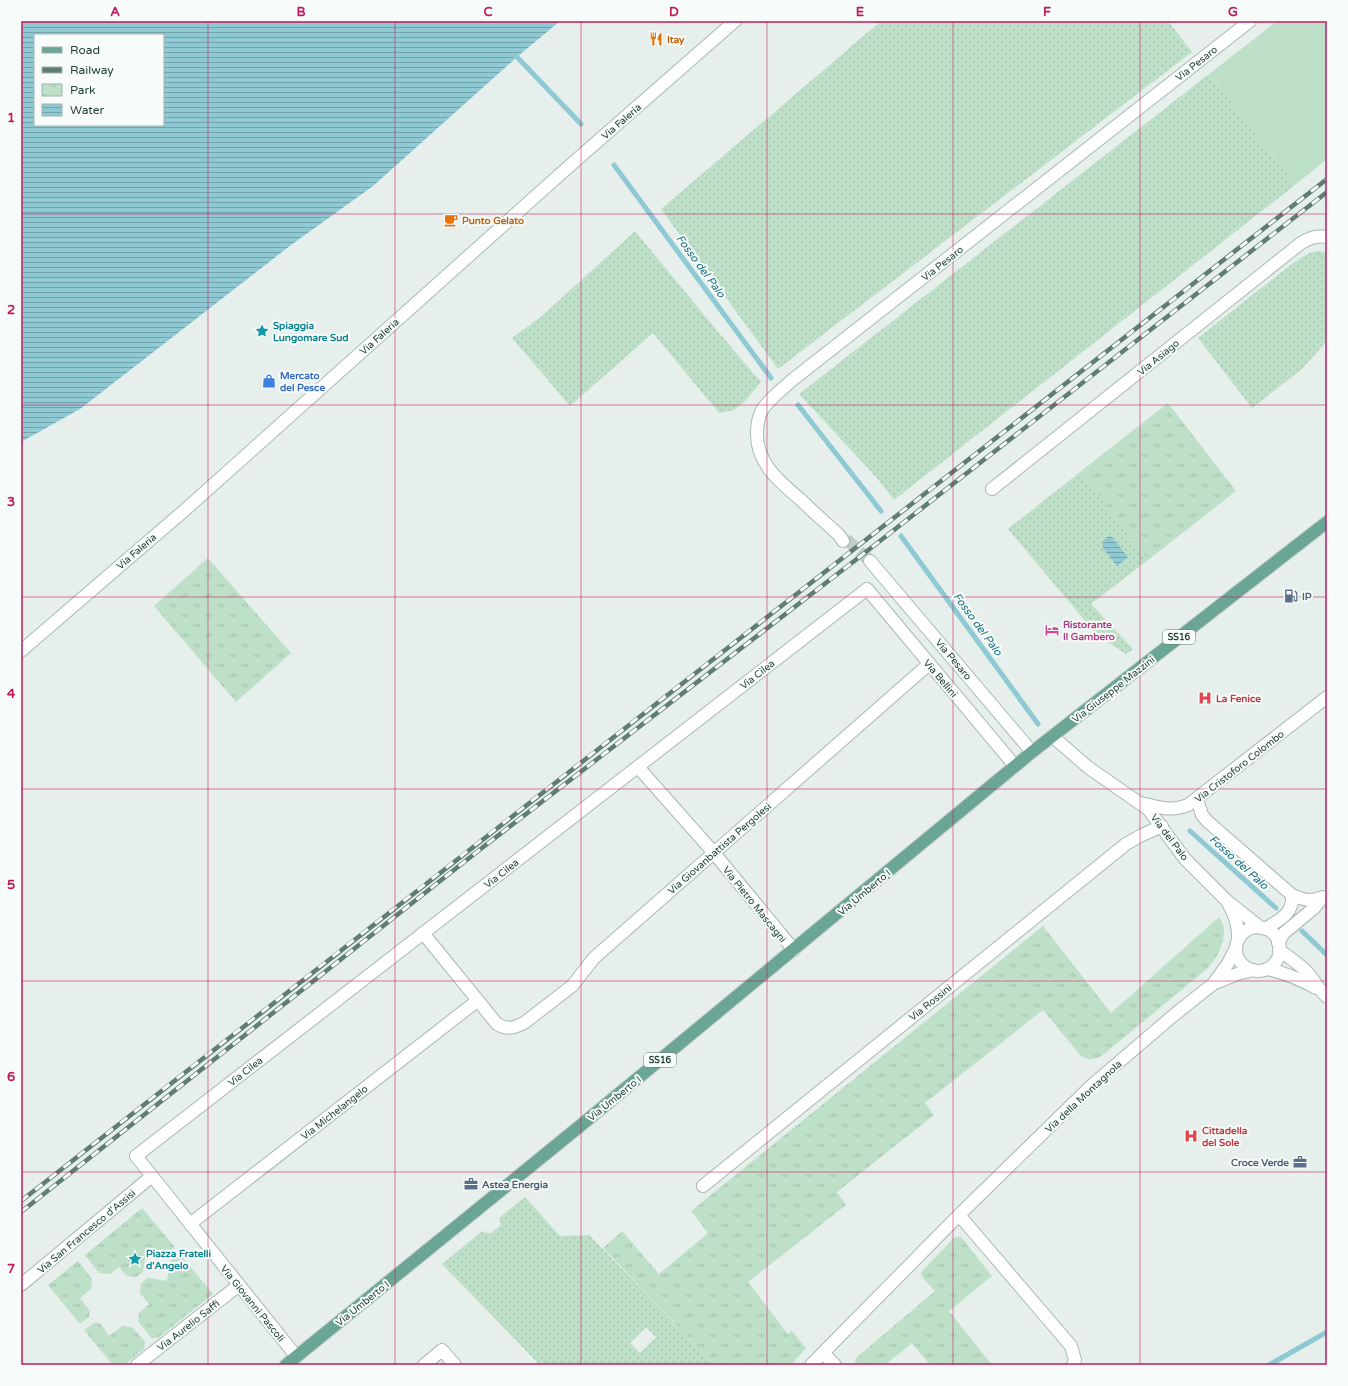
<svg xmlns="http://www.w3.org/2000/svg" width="1348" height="1386" font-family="'Varela Round',sans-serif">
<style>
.grass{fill:url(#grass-dots);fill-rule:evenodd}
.park{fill:url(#park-tufts)}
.pitch{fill:#bfe0c8}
.water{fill:url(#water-rules);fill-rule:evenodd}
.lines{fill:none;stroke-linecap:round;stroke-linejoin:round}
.stream{stroke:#8ec9d4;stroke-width:5}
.secondary-tunnel{stroke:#bfccc8;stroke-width:12;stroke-dasharray:12 6;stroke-linecap:butt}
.street-casing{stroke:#a8b8b2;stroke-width:14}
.secondary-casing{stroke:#a4bbb3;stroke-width:14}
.primary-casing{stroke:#c2cac8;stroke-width:14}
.street{stroke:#fff;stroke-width:12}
.secondary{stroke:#fff;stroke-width:12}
.primary{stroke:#6aa596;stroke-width:12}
.rail-casing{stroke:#5f7d75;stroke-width:4.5}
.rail{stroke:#f7fbf9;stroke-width:3;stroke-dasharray:9;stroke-linecap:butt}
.grid{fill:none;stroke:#c2185b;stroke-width:1;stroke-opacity:0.55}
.labels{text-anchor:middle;stroke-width:4;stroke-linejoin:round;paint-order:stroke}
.shield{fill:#f7fbf9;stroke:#637a73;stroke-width:1}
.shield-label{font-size:9px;font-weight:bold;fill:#24423a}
.food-label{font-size:10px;font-weight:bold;fill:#c56008;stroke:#f7fbf9;text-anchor:start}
.street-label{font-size:10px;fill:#24423a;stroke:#f7fbf9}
.culture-label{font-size:10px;font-weight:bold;fill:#0d838f;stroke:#f7fbf9;text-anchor:start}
.shop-label{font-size:10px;font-weight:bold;fill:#366cbe;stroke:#f7fbf9;text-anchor:start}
.service-label{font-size:10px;font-weight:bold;fill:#4e5e75;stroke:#f7fbf9;text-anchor:start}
.hotel-label{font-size:10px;font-weight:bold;fill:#b23c85;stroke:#f7fbf9;text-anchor:start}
.health-label{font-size:10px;font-weight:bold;fill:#be3a42;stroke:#f7fbf9;text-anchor:start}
.water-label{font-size:11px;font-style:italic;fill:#1c6f80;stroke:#f7fbf9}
.neatline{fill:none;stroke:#c2185b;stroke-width:1.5}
.grid-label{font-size:13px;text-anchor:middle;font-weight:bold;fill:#c2185b}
</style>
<defs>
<pattern id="grass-dots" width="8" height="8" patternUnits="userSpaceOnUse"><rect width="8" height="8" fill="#bfe0c8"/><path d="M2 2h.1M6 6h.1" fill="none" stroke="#a4c1ad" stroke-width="1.8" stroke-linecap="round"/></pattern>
<pattern id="park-tufts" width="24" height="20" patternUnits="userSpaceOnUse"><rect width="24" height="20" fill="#bfe0c8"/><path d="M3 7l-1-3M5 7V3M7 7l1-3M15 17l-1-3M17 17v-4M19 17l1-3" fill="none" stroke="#a4c1ad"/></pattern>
<pattern id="water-rules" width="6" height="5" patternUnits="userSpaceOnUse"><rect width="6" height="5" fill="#8ec9d4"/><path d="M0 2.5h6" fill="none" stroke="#74a5ad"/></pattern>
</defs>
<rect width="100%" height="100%" fill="#e6efeb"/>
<!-- grass -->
<path class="grass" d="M881,21H1168L1192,52L778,369L661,209Z
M1209,74L1295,185L894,500L877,478L799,394Z
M635,231L719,333L761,382L745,401L734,410L719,413L653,333L570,406L512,338L543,315Z
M1319,251L1327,253V341L1303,368L1252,408L1198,338L1293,263L1309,253Z
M1080,472L1148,560L1091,604L1133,649L1126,654L1097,635L1008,529Z
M525,1197L560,1236L589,1235L715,1365H540L442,1264L482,1231L490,1234L501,1225L499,1218ZM646,1327L656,1337L640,1353L630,1343Z"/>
<!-- park -->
<path class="park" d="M1168,403L1236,491L1148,560L1080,472Z
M208,558L291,653L236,702L154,606Z
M1219,917C1221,921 1224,925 1224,929C1225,944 1217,958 1208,968L1104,1054C1095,1060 1090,1061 1081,1056L1043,1010L925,1103L934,1115L837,1192L846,1205L748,1282L788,1334L792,1331L806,1348L791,1365H715L603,1248L622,1231L659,1274L708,1233L691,1211L1043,926L1111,1013Z
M142,1208L175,1247L166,1255L146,1252L143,1272L136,1277L127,1276L119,1267L110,1274L99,1273L85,1255Z
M958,1237H961L992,1276L949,1311L992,1365H930L912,1343L885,1365H856L855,1360L857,1357L935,1291L922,1277L921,1273L923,1270L954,1238Z
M179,1253L213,1294L158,1338H151L138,1321L139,1313L149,1304L140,1293L141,1283L148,1278L167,1281L170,1261Z
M78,1261L92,1279L91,1289L80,1298L90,1311L89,1317L80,1324L48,1285Z
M94,1323H100L109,1336L122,1326L132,1327L145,1342L144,1349L124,1365H113L84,1330Z"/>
<!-- pitch -->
<path class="pitch" d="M1277,21H1327V159L1295,185L1209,74Z"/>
<!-- water -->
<path class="water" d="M21,21H560L517,57L373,186L291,245L80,409L21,442ZM35,35H163V125H35Z
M1109,536L1112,537L1128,557L1117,566L1103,548C1101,542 1104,540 1109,536Z"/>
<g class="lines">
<!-- stream -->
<path class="stream" d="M517,57L581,124
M614,165L771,378
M798,405L881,511
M901,536L1038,724
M1190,831L1276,908
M1302,931L1327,955
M1269,1365L1327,1332"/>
<!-- secondary-tunnel -->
<path class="secondary-tunnel" d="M846,539L870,561"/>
<!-- street casing -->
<g class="street-casing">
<path id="street" d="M992,489L1301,243C1310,238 1317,235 1327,237
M638,767L714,853L794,950
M1197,799L1202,815L1207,821L1292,895C1304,900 1310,902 1323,897
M1141,803C1158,807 1171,812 1188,805L1327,697
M1265,929C1279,920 1294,914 1292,895
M423,933L497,1024C507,1030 514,1028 524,1023L572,986L594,958L929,664
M1278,943L1284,933L1314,908L1323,897
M1213,984L1227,965L1236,948
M703,1186L1126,844L1142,835L1162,826
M959,1215L1071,1346L1075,1360L1073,1365
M190,1224L477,1001
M21,1285L152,1176
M823,1353L835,1365
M296,1356L136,1156L867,589L1015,766
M137,1365L239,1285
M424,1365L442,1350L455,1365
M811,1365L959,1215L1091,1086L1174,1015L1213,984L1237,974L1253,970"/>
</g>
<!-- secondary casing -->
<g class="secondary-casing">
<path id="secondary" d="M843,541L839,535C826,523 813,512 801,500C780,482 756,463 757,433C757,426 758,419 761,412C767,400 781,391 791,381L1250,21
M870,561L1032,752
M21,651L186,509L566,169L735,21
M1052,736L1089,768L1148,809L1185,859L1227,901L1261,928
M1229,905C1236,917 1239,927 1238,940
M1236 949a22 22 0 1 1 44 0a22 22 0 1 1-44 0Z
M1279,950C1289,957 1299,964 1307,972C1314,980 1319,990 1327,997
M1267,969C1285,973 1300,979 1316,988"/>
</g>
<!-- primary casing -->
<g class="primary-casing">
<path id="primary" d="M286,1365L580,1126L1032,752L1327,522"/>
</g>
<!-- street -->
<use href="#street" class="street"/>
<!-- secondary -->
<use href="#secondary" class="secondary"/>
<!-- primary -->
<use href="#primary" class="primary"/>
<!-- rail casing -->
<g class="rail-casing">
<path id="rail" d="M21,1201C456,859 892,520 1327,179
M21,1212L478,851L853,562L1327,192"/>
</g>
<!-- rail -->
<use href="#rail" class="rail"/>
</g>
<!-- grid -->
<path class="grid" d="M208,21V1365M395,21V1365M581,21V1365M767,21V1365M953,21V1365M1140,21V1365M21,214H1327M21,405H1327M21,597H1327M21,789H1327M21,981H1327M21,1172H1327"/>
<!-- icons -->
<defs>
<g id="restaurant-bare" transform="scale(1.08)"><path d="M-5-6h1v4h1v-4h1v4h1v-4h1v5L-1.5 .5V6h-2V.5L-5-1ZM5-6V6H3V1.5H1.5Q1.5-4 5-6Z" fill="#e8710a" stroke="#f7fbf9" stroke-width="2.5" paint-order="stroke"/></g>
<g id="cafe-bare" transform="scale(1.08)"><path d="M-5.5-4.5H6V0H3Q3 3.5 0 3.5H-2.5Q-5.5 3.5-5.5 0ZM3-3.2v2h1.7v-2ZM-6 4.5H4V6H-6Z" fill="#e8710a" stroke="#f7fbf9" stroke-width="2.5" paint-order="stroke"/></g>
<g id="sight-bare" transform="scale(1.08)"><path d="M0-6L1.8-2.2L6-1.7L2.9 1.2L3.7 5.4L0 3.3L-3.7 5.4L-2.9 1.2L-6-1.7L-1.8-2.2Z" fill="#0f9aa8" stroke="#f7fbf9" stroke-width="2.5" paint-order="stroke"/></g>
<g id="shop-bare" transform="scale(1.08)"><path d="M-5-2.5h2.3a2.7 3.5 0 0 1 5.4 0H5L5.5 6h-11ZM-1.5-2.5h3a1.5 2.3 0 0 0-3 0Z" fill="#3f7fe0" stroke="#f7fbf9" stroke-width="2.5" paint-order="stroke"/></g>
<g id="fuel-bare" transform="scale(1.08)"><path d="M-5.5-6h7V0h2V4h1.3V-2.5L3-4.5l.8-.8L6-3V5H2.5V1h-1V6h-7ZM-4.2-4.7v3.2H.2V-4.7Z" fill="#5c6f8a" stroke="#f7fbf9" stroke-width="2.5" paint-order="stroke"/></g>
<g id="hotel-bare" transform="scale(1.08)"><path d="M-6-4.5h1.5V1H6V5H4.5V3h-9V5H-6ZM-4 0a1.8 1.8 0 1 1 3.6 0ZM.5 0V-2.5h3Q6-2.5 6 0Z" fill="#d1479c" stroke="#f7fbf9" stroke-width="2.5" paint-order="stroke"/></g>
<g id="hospital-bare" transform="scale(1.08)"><path d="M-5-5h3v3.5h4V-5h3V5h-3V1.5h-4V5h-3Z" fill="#e0444e" stroke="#f7fbf9" stroke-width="2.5" paint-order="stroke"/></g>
<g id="office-bare" transform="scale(1.08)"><path d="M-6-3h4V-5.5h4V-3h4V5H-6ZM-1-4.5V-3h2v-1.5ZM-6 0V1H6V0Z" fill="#5c6f8a" stroke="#f7fbf9" stroke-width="2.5" paint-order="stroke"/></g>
</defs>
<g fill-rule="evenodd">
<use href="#restaurant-bare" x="656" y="39"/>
<use href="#cafe-bare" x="451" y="220"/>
<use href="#sight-bare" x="262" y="331"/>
<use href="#shop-bare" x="269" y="381"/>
<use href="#fuel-bare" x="1291" y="596"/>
<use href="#hotel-bare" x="1052" y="630"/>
<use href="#hospital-bare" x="1205" y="698"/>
<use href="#hospital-bare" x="1191" y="1136"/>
<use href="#office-bare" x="1300" y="1162"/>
<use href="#office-bare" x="471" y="1184"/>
<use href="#sight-bare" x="135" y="1259"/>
</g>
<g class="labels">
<!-- shield labels -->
<g class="shield">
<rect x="1163" y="630" width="32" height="14" rx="3"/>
<rect x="644" y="1053" width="32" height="14" rx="3"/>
</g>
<g class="shield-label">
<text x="1179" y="640">SS16</text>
<text x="660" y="1063">SS16</text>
</g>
<!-- food labels -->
<g class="food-label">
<text x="667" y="43">Itay</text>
<text x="462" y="224">Punto Gelato</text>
</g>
<!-- street labels -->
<g class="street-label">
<text transform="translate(1196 63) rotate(-38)" y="4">Via Pesaro</text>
<text transform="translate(621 121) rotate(-41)" y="4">Via Faleria</text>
<text transform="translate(942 263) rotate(-38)" y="4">Via Pesaro</text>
<text transform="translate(379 336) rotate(-42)" y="4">Via Faleria</text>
<text transform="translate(1158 357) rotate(-39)" y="4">Via Asiago</text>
<text transform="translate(136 551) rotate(-41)" y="4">Via Faleria</text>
<text transform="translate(954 659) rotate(50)" y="4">Via Pesaro</text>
<text transform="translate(757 674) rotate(-38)" y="4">Via Cilea</text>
<text transform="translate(941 678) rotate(50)" y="4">Via Bellini</text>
<text transform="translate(1113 689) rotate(-38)" y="4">Via Giuseppe Mazzini</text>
<text transform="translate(1239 766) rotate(-38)" y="4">Via Cristoforo Colombo</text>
<text transform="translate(1170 837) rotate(53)" y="4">Via del Palo</text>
<text transform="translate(719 848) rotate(-41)" y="4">Via Giovanbattista Pergolesi</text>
<text transform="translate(501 873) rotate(-38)" y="4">Via Cilea</text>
<text transform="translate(864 892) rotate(-40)" y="4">Via Umberto I</text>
<text transform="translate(755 904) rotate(51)" y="4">Via Pietro Mascagni</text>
<text transform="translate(930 1002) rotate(-39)" y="4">Via Rossini</text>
<text transform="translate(245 1071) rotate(-38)" y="4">Via Cilea</text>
<text transform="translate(1083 1096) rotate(-43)" y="4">Via della Montagnola</text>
<text transform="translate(614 1098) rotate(-39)" y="4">Via Umberto I</text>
<text transform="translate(334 1112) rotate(-38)" y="4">Via Michelangelo</text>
<text transform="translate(86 1231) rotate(-40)" y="4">Via San Francesco d'Assisi</text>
<text transform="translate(253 1303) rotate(51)" y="4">Via Giovanni Pascoli</text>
<text transform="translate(362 1303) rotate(-39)" y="4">Via Umberto I</text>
<text transform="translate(188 1325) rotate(-38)" y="4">Via Aurelio Saffi</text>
</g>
<!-- culture labels -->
<g class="culture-label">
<text x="273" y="329">Spiaggia<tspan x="273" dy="12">Lungomare Sud</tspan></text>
<text x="146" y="1257">Piazza Fratelli<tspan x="146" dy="12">d'Angelo</tspan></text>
</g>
<!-- shop labels -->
<g class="shop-label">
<text x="280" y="379">Mercato<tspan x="280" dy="12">del Pesce</tspan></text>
</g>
<!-- service labels -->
<g class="service-label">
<text x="1302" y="600">IP</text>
<text x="1289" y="1166" text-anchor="end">Croce Verde</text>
<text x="482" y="1188">Astea Energia</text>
</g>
<!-- hotel labels -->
<g class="hotel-label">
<text x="1063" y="628">Ristorante<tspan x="1063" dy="12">Il Gambero</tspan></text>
</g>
<!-- health labels -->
<g class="health-label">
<text x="1216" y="702">La Fenice</text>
<text x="1202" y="1134">Cittadella<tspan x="1202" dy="12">del Sole</tspan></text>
</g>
<!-- water labels -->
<g class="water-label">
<text transform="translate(701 266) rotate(54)" y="4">Fosso del Palo</text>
<text transform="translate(978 624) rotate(54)" y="4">Fosso del Palo</text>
<text transform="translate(1239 862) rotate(42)" y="4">Fosso del Palo</text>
</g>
</g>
<!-- border -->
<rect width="1348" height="1386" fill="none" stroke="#f7fbf9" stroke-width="44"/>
<!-- legend -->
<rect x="34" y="34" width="130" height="92" fill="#f7fbf9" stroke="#a3b1ad"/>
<rect x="42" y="47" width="20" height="6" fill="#6aa596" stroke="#a3b1ad"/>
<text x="70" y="54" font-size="12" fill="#24423a">Road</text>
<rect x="42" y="67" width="20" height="6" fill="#5f7d75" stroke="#a3b1ad"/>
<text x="70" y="74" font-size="12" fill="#24423a">Railway</text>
<rect x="42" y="84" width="20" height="12" fill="url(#park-tufts)" stroke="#a3b1ad"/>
<text x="70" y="94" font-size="12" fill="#24423a">Park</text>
<rect x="42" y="104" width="20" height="12" fill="url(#water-rules)" stroke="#a3b1ad"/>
<text x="70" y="114" font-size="12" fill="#24423a">Water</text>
<rect x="22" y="22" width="1304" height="1342" class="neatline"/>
<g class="grid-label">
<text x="115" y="16">A</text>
<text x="301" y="16">B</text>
<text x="488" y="16">C</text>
<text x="674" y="16">D</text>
<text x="860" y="16">E</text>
<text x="1047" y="16">F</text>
<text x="1233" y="16">G</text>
<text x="11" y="122">1</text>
<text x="11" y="314">2</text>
<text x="11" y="506">3</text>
<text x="11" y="698">4</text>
<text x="11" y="889">5</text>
<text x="11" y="1081">6</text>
<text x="11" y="1273">7</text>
</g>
</svg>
